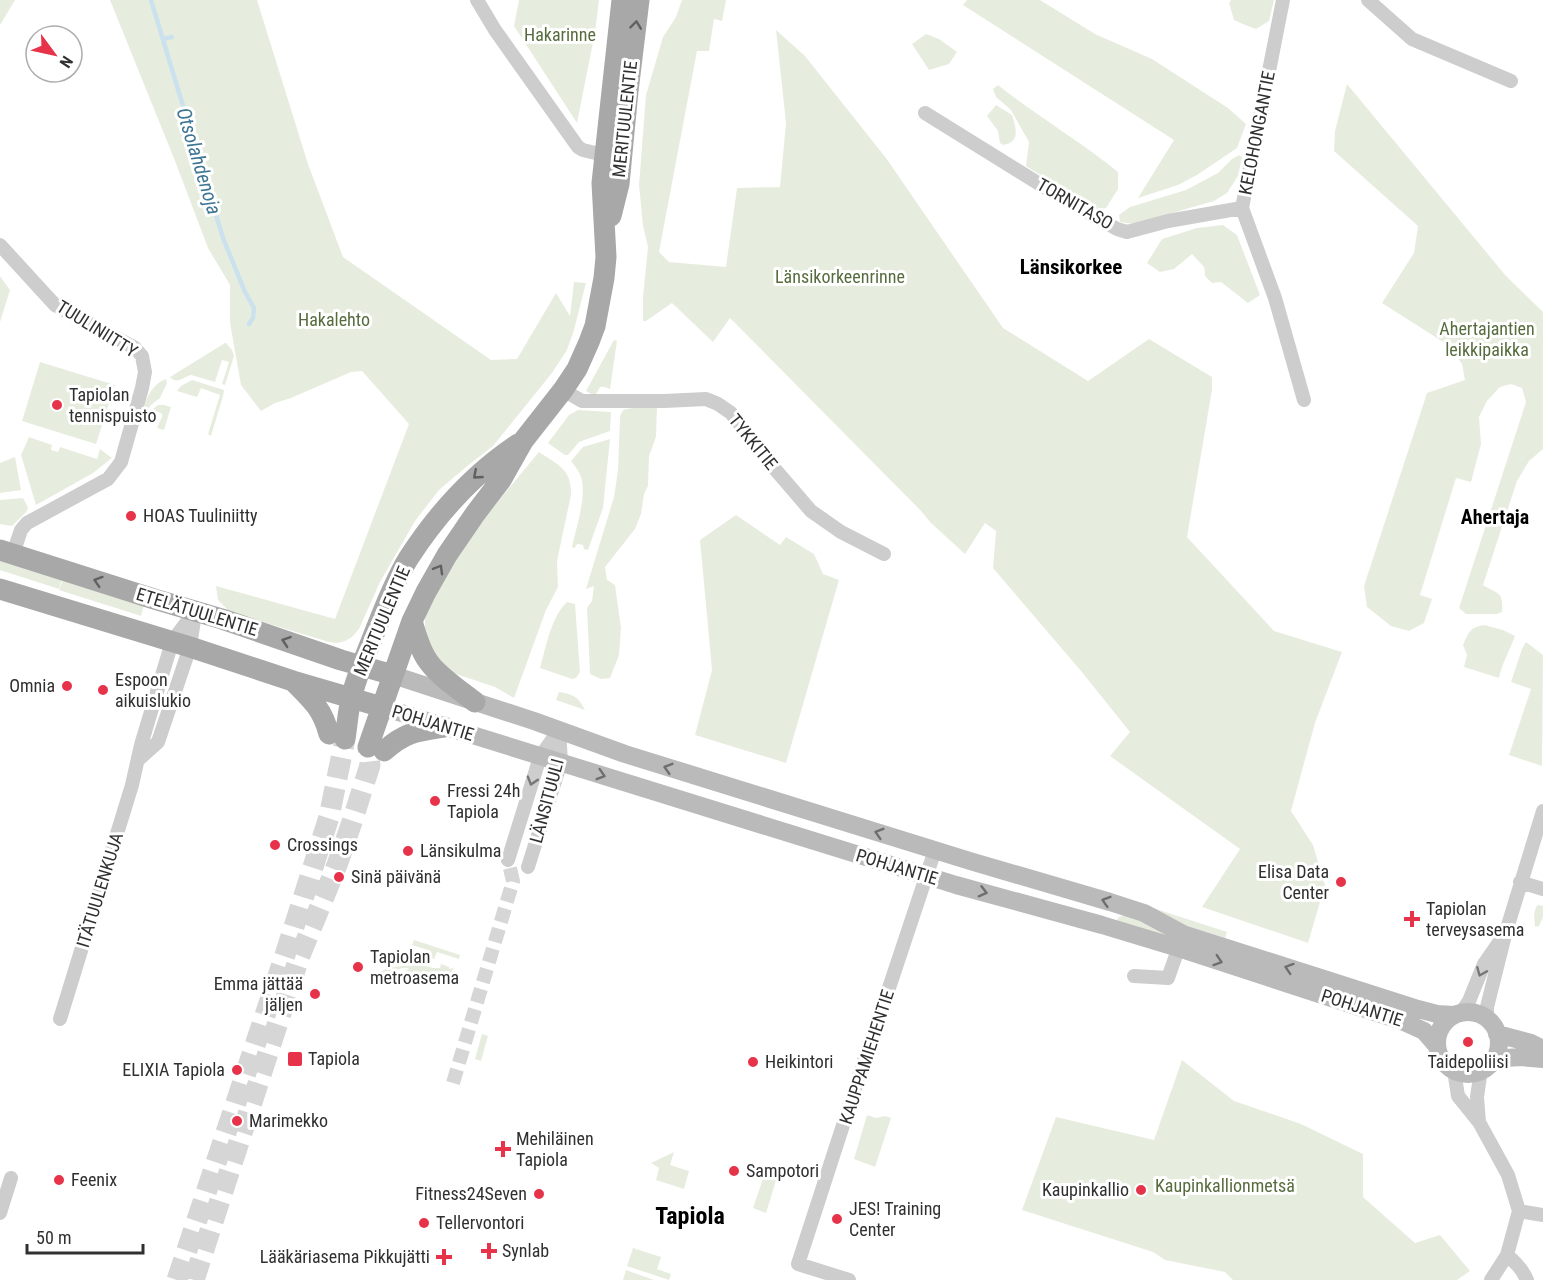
<svg xmlns="http://www.w3.org/2000/svg" width="1543" height="1280" font-family="'Roboto Condensed',sans-serif">
<style>
.green{fill:#e7edde}
.lines{fill:none;stroke-linecap:round;stroke-linejoin:round}
.stream{stroke:#cbe1ed;stroke-width:4.5}
.minor-tunnel{stroke:#d6d6d6;stroke-width:14;stroke-dasharray:14 7;stroke-linecap:butt}
.primary-tunnel{stroke:#d6d6d6;stroke-width:21;stroke-dasharray:21 10;stroke-linecap:butt}
.minor{stroke:#cdcdcd;stroke-width:14}
.secondary{stroke:#bababa;stroke-width:18}
.primary{stroke:#a8a8a8;stroke-width:21}
.oneway{stroke:#606060}
.oneway2{stroke:#6e6e6e}
.oneway3{stroke:#777}
.poi-dot{fill:#e6334a;stroke:#fff;stroke-width:2}
.labels{text-anchor:middle;stroke-width:6;stroke-linejoin:round;paint-order:stroke}
.park-label{font-size:18px;fill:#566c3d;stroke:#fff}
.street-label{font-size:18px;fill:#303030;stroke:#fff}
.poi-label{font-size:18px;fill:#303030;stroke:#fff;text-anchor:start}
.water-label{font-size:20px;font-style:italic;fill:#3d7693;stroke:#fff}
.neighbourhood-label{font-size:20px;font-weight:bold;fill:#000;stroke:#fff}
.quarter-label{font-size:21px;font-weight:bold;fill:#000;stroke:#fff}
.district-label{font-size:24px;font-weight:bold;fill:#000;stroke:#fff}
</style>
<rect width="100%" height="100%" fill="#fff"/>
<!-- green -->
<path class="green" d="M0,0H15L0,25Z
M110,0H257L308,164L343,257L491,360L517,359L556,293L570,316L574,282L586,283L574,330L567,350L552,373L493,446L466,467L439,490L415,521L380,582L359,629L352,637L345,641L337,643L329,642L230,612L218,600L216,586L335,619L409,424L362,371L351,372L291,398L275,403L261,411L241,385L230,323V285L208,248L175,161Z
M519,0H599L595,32L577,123L514,26Z
M682,0H726L722,21L714,19L709,51H697L659,252L669,262L726,267L737,188L780,187L786,123L776,30L805,56L886,158L1003,328L1088,381L1149,339L1212,377V390L1187,537L1274,631L1342,652L1315,723L1291,811L1313,845L1325,885L1308,943L1202,907L1240,849L1110,756L1130,732L1081,671L993,568L996,531L985,523L965,554L931,523L921,511L730,318L713,342L672,303L646,321H643V296L648,247L643,226L639,185L646,95L663,37L676,17Z
M967,0H1040L1095,34L1152,59L1228,108L1246,124L1237,148L1197,175L1178,185L1138,198L1174,140L963,5Z
M1231,0H1274L1269,21L1256,29L1245,25L1234,20L1229,3Z
M926,34L939,39L957,52L949,64L929,70L912,44Z
M1347,84L1506,276L1543,312V449L1529,461L1517,481L1483,585C1498,594 1504,592 1502,612L1497,614H1466L1459,608L1526,402L1522,388L1511,384L1500,387L1487,401L1479,417L1481,444L1471,482L1456,478L1420,595L1432,599L1424,623L1409,631L1391,626L1367,607L1364,586L1427,393L1465,380L1462,364L1448,345L1382,303L1414,253L1418,226L1334,151L1335,131Z
M998,85C1037,116 1080,141 1118,172V189L1106,208L1096,210L1026,166L1029,142L1011,110L996,97L993,89Z
M996,105L1012,115C1016,128 1021,142 1003,145L1000,143L998,131L987,116Z
M1239,155L1242,157L1238,176L1227,193L1214,201L1134,224L1120,222L1119,215L1130,207L1186,190L1218,173L1232,159Z
M1223,225L1237,235L1260,295L1248,303L1221,282L1212,283L1205,276L1204,267L1192,254L1174,269L1160,272L1147,263L1162,239L1197,228Z
M0,276L10,290L0,322Z
M614,340L617,341L610,389L605,387H600L595,396L586,391Z
M225,343H226L232,350L234,356L225,385L222,384L229,362L222,360L215,382L191,375C183,377 177,385 170,377Z
M40,362L115,385L96,444L22,421Z
M166,379L167,383L160,398L151,405L148,409L145,415V421L142,423L140,421C145,404 148,386 166,379Z
M192,380L224,390L223,396L211,436L208,434L220,395L201,388L197,397L177,391L181,386Z
M158,405H164L171,407L164,430L157,428L162,417V414L159,412L151,413L153,409Z
M657,407L656,437L649,456L648,486L644,494L641,514L635,529L605,567L607,580L615,585L621,628L619,655L610,678L601,679L590,674L587,608L592,601L594,586L586,589L614,497L618,470L620,416L623,410L632,408Z
M578,410L611,412L610,431L579,442L568,455H565L548,443L569,415Z
M29,437L52,445L51,450L58,452L60,447L97,459L100,449L112,458L93,473L36,505L21,455Z
M610,439L603,508L588,550L584,549L583,545L578,544L576,545L575,548L572,547C576,528 587,496 581,477C579,471 575,466 571,461L583,447Z
M539,452C558,465 572,469 571,495L557,561L558,587L546,610L514,698L495,687L450,672L427,645L425,628V618L428,609L443,580L475,529Z
M15,457L21,490L0,493V463Z
M23,498L28,507L27,511L12,526L0,524V500Z
M736,515L780,545L786,537L814,554L823,574L839,580L786,763L695,735L712,670L700,540Z
M0,559L62,579L59,589L0,570Z
M63,579L144,605L141,616L59,590Z
M567,602L575,604L580,672L576,678L572,679L540,668C546,647 551,617 567,602Z
M1484,625L1503,630L1515,636C1510,650 1502,663 1499,678L1464,667L1467,655L1463,645C1469,632 1470,627 1484,625Z
M1526,642L1543,655L1542,766L1509,755L1531,689L1511,682L1522,649Z
M559,692C574,695 578,696 585,710L556,700Z
M1538,905L1543,906V917L1539,926L1535,927L1534,914L1536,907Z
M1153,908L1227,932L1225,938L1168,920Z
M1125,915L1131,916L1165,933L1164,937L1116,921L1119,917Z
M414,940L460,955L459,959L437,952L434,959L429,957L431,951L412,945Z
M413,957L419,959L418,964L433,968H440L441,964L449,967V969L453,968L448,983L443,986L433,983L432,986L401,977L409,968H402L379,977L376,975L387,968L409,965Z
M482,1034L488,1036L481,1061L475,1059Z
M1182,1060L1234,1101L1301,1124L1363,1154V1197L1415,1243L1440,1235L1470,1271L1457,1280H1233L1225,1272L1165,1260L1153,1252L1022,1210L1056,1117L1154,1140Z
M867,1115L876,1118L885,1116L891,1118L875,1167L854,1159Z
M674,1152L670,1165L689,1171L684,1189L656,1180L659,1168L651,1163Z
M767,1167L779,1171L766,1213L753,1208Z
M633,1248L661,1257L657,1269L671,1274L669,1280L627,1266Z
M626,1270L654,1280H623Z"/>
<g class="lines">
<!-- stream -->
<path class="stream" d="M151,0L223,238L245,292L254,308L253,318L249,324
M163,39L172,37"/>
<!-- minor-tunnel -->
<path class="minor-tunnel" d="M453,1083L513,881L508,860"/>
<!-- primary-tunnel -->
<path class="primary-tunnel" d="M177,1280L285,955L329,817L345,739
M194,1280L299,958L337,865L352,822L370,765L368,747"/>
<!-- minor -->
<path class="minor" d="M477,0L495,30L578,147L583,150L612,157
M1283,0L1242,208L1275,298L1304,400
M1368,0L1412,39L1511,81
M925,113L1054,193L1117,229L1127,232L1168,221L1242,208
M0,245L55,305L135,348L142,356L145,372L142,388L121,462L108,479L27,523L21,530L13,554
M563,390L582,401H664L706,399L718,404L731,413L768,461L811,511L841,532L884,554
M138,760L158,742L190,647L195,613
M508,860L540,757L559,730
M528,867L561,762L559,730
M1520,882L1543,889
M1134,976L1168,978L1181,941
M1461,1013L1469,1001L1484,964L1500,941
M60,1019L132,785L141,745L172,642L195,611
M1487,1019V1007L1505,935L1543,811
M1454,1070L1458,1096L1479,1122L1508,1175L1519,1211L1507,1255L1491,1280
M1479,1122L1477,1097L1481,1070
M1519,1211L1543,1215
M0,1213L11,1178
M1507,1255C1516,1263 1522,1269 1527,1280
M849,1280L798,1264L882,1005L889,988L935,850"/>
<!-- secondary -->
<path class="secondary" d="M393,675L534,721L625,754L970,861L1110,902L1144,913L1183,934L1418,1009L1437,1014L1454,1015
M382,707L956,885L1102,925L1178,948L1402,1021L1424,1031L1437,1046
M1437 1043a31 31 0 1 1 62 0a31 31 0 1 1-62 0Z
M1497,1034L1531,1043L1543,1049
M1493,1059L1520,1057L1543,1059"/>
<!-- primary -->
<path class="primary" d="M611,216L619,184L628,91L639,0
M0,550L154,599L222,619L341,660L393,675
M0,589L190,647L293,681L382,707
M412,621C416,635 420,650 428,661C438,676 460,690 475,702
M293,681C312,700 322,708 329,734
M345,739C347,726 348,712 351,699C356,677 366,655 374,634C384,609 394,582 408,559C437,514 473,474 518,444
M368,747L412,621L426,592L447,555L475,514L501,480L523,441L563,390L577,369L589,342L595,326L604,278L606,257L602,183L622,0
M384,751C405,732 417,731 444,727"/>
</g>
<!-- one-way arrows -->
<defs><path id="oneway-chevron" d="M-2-3.5L2.5 0L-2 3.5" fill="none" stroke-width="1.6" stroke-linecap="round" stroke-linejoin="round" transform="scale(1.5)"/></defs>
<g class="oneway">
<use href="#oneway-chevron" transform="translate(636 25) rotate(-83)"/>
<use href="#oneway-chevron" transform="translate(477 475) rotate(139)"/>
<use href="#oneway-chevron" transform="translate(439 569) rotate(-60)"/>
<use href="#oneway-chevron" transform="translate(98 581) rotate(-162)"/>
<use href="#oneway-chevron" transform="translate(286 641) rotate(-161)"/>
</g>
<g class="oneway2">
<use href="#oneway-chevron" transform="translate(668 768) rotate(-163)"/>
<use href="#oneway-chevron" transform="translate(601 775) rotate(17)"/>
<use href="#oneway-chevron" transform="translate(879 833) rotate(-163)"/>
<use href="#oneway-chevron" transform="translate(983 892) rotate(15)"/>
<use href="#oneway-chevron" transform="translate(1106 901) rotate(-163)"/>
<use href="#oneway-chevron" transform="translate(1218 961) rotate(18)"/>
<use href="#oneway-chevron" transform="translate(1289 968) rotate(-162)"/>
</g>
<g class="oneway3">
<use href="#oneway-chevron" transform="translate(532 781) rotate(107)"/>
<use href="#oneway-chevron" transform="translate(1481 972) rotate(113)"/>
</g>
<!-- markers -->
<g class="poi-dot">
<circle cx="57" cy="405" r="6"/>
<circle cx="131" cy="516" r="6"/>
<circle cx="67" cy="686" r="6"/>
<circle cx="103" cy="690" r="6"/>
<circle cx="435" cy="801" r="6"/>
<circle cx="275" cy="845" r="6"/>
<circle cx="408" cy="851" r="6"/>
<circle cx="339" cy="877" r="6"/>
<circle cx="1341" cy="882" r="6"/>
<path d="M1409 910h6v6h6v6h-6v6h-6v-6h-6v-6h6z"/>
<circle cx="358" cy="967" r="6"/>
<circle cx="315" cy="994" r="6"/>
<circle cx="1468" cy="1042" r="6"/>
<rect x="287" y="1051" width="16" height="16" rx="3"/>
<circle cx="753" cy="1062" r="6"/>
<circle cx="237" cy="1070" r="6"/>
<circle cx="237" cy="1121" r="6"/>
<path d="M500 1140h6v6h6v6h-6v6h-6v-6h-6v-6h6z"/>
<circle cx="734" cy="1171" r="6"/>
<circle cx="59" cy="1180" r="6"/>
<circle cx="1141" cy="1190" r="6"/>
<circle cx="539" cy="1194" r="6"/>
<circle cx="837" cy="1219" r="6"/>
<circle cx="424" cy="1223" r="6"/>
<path d="M486 1242h6v6h6v6h-6v6h-6v-6h-6v-6h6z"/>
<path d="M441 1248h6v6h6v6h-6v6h-6v-6h-6v-6h6z"/>
</g>
<g class="labels">
<!-- park labels -->
<g class="park-label">
<text x="560" y="41">Hakarinne</text>
<text x="840" y="283">Länsikorkeenrinne</text>
<text x="334" y="326">Hakalehto</text>
<text x="1487" y="335">Ahertajantien<tspan x="1487" dy="21">leikkipaikka</tspan></text>
<text x="1225" y="1192">Kaupinkallionmetsä</text>
</g>
<!-- street labels -->
<g class="street-label">
<text transform="translate(625 119) rotate(-84)" y="6">MERITUULENTIE</text>
<text transform="translate(1257 133) rotate(-79)" y="6">KELOHONGANTIE</text>
<text transform="translate(1075 204) rotate(30)" y="6">TORNITASO</text>
<text transform="translate(97 329) rotate(32)" y="6">TUULINIITTY</text>
<text transform="translate(753 442) rotate(51)" y="6">TYKKITIE</text>
<text transform="translate(197 612) rotate(17)" y="6">ETELÄTUULENTIE</text>
<text transform="translate(382 621) rotate(-67)" y="6">MERITUULENTIE</text>
<text transform="translate(433 723) rotate(17)" y="6">POHJANTIE</text>
<text transform="translate(547 801) rotate(-75)" y="6">LÄNSITUULI</text>
<text transform="translate(897 867) rotate(17)" y="6">POHJANTIE</text>
<text transform="translate(100 890) rotate(-73)" y="6">ITÄTUULENKUJA</text>
<text transform="translate(1362 1008) rotate(18)" y="6">POHJANTIE</text>
<text transform="translate(867 1057) rotate(-72)" y="6">KAUPPAMIEHENTIE</text>
</g>
<!-- poi labels -->
<g class="poi-label">
<text x="69" y="401">Tapiolan<tspan x="69" dy="21">tennispuisto</tspan></text>
<text x="143" y="522">HOAS Tuuliniitty</text>
<text x="115" y="686">Espoon<tspan x="115" dy="21">aikuislukio</tspan></text>
<text x="55" y="692" text-anchor="end">Omnia</text>
<text x="447" y="797">Fressi 24h<tspan x="447" dy="21">Tapiola</tspan></text>
<text x="287" y="851">Crossings</text>
<text x="420" y="857">Länsikulma</text>
<text x="1329" y="878" text-anchor="end">Elisa Data<tspan x="1329" dy="21">Center</tspan></text>
<text x="351" y="883">Sinä päivänä</text>
<text x="1426" y="915">Tapiolan<tspan x="1426" dy="21">terveysasema</tspan></text>
<text x="370" y="963">Tapiolan<tspan x="370" dy="21">metroasema</tspan></text>
<text x="303" y="990" text-anchor="end">Emma jättää<tspan x="303" dy="21">jäljen</tspan></text>
<text x="308" y="1065">Tapiola</text>
<text x="765" y="1068">Heikintori</text>
<text x="1468" y="1068" text-anchor="middle">Taidepoliisi</text>
<text x="225" y="1076" text-anchor="end">ELIXIA Tapiola</text>
<text x="249" y="1127">Marimekko</text>
<text x="516" y="1145">Mehiläinen<tspan x="516" dy="21">Tapiola</tspan></text>
<text x="746" y="1177">Sampotori</text>
<text x="71" y="1186">Feenix</text>
<text x="1129" y="1196" text-anchor="end">Kaupinkallio</text>
<text x="527" y="1200" text-anchor="end">Fitness24Seven</text>
<text x="849" y="1215">JES! Training<tspan x="849" dy="21">Center</tspan></text>
<text x="436" y="1229">Tellervontori</text>
<text x="502" y="1257">Synlab</text>
<text x="430" y="1263" text-anchor="end">Lääkäriasema Pikkujätti</text>
</g>
<!-- water labels -->
<g class="water-label">
<text transform="translate(199 161) rotate(73)" y="7">Otsolahdenoja</text>
</g>
<!-- neighbourhood labels -->
<g class="neighbourhood-label">
<text x="1495" y="524">Ahertaja</text>
</g>
<!-- quarter labels -->
<g class="quarter-label">
<text x="1071" y="274">Länsikorkee</text>
</g>
<!-- district labels -->
<g class="district-label">
<text x="690" y="1224">Tapiola</text>
</g>
</g>
<!-- north arrow -->
<g transform="translate(54 54) rotate(123)"><circle r="28" fill="#ffffff" stroke="#acacac" stroke-width="1.5"/>
<path d="M0-4.5L10 22L0 15L-10 22Z" fill="#e6334a"/>
<text y="-9" font-size="16" font-weight="bold" text-anchor="middle" fill="#303030">N</text>
</g>
<!-- scale -->
<path d="M27 1244v9h116v-9" fill="none" stroke="#303030" stroke-width="3"/>
<text x="36" y="1244" font-size="18" fill="#303030" stroke="#ffffff" stroke-width="4.5" paint-order="stroke">50 m</text>
</svg>
